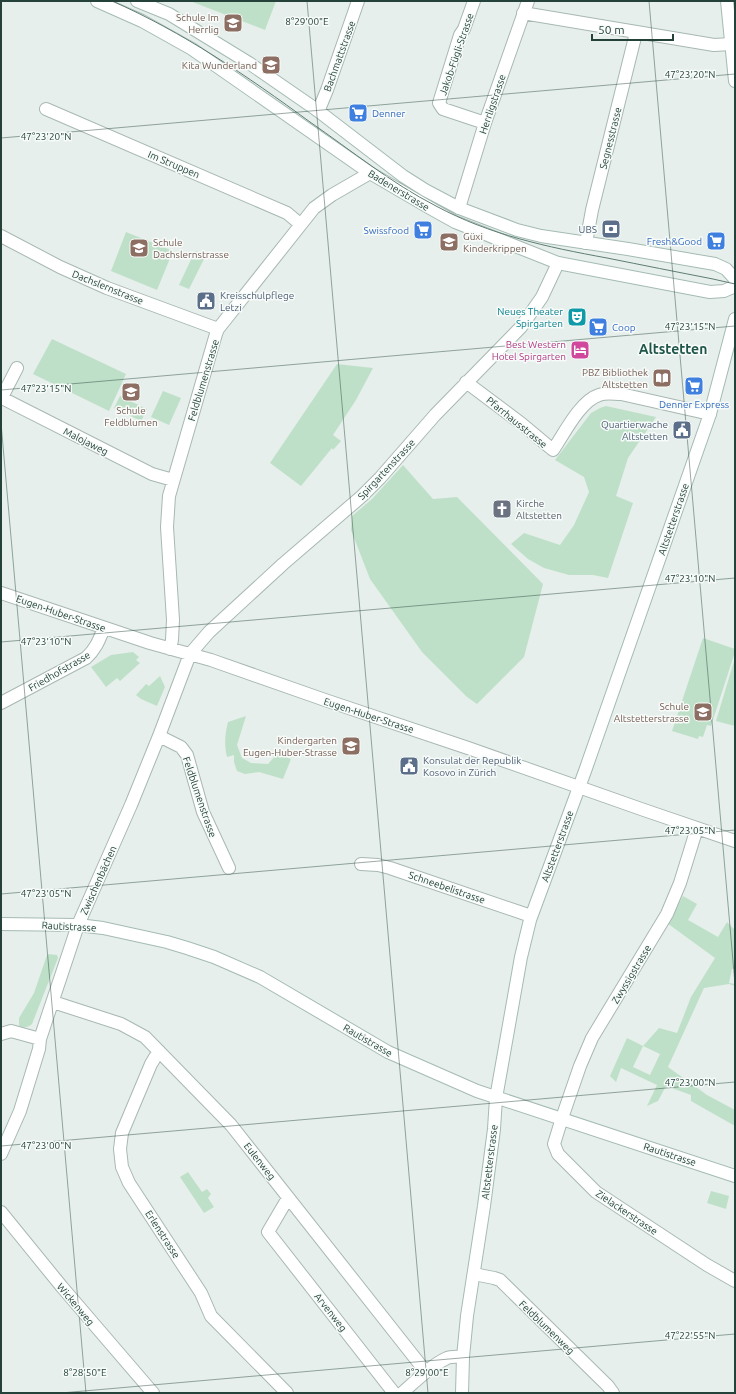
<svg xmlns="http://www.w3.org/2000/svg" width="736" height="1394" font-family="Ubuntu,sans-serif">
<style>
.green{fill:#bfe0c8;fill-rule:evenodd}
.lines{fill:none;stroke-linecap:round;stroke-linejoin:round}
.street-casing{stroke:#a8b8b2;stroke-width:14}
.secondary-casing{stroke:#a4bbb3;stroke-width:14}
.street{stroke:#fff;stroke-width:12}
.secondary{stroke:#fff;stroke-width:12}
.tram{stroke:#5f7d75;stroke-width:1}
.ticks{fill:none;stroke:#24423a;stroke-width:1;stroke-opacity:0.45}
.labels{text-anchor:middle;stroke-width:3;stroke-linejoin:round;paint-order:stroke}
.education-label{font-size:10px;fill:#785e54;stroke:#f7fbf9;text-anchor:end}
.street-label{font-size:10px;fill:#24423a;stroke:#f7fbf9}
.shop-label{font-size:10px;fill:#366cbe;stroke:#f7fbf9;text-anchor:start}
.service-label{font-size:10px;fill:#4e5e75;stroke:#f7fbf9;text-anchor:end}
.culture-label{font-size:10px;fill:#0d838f;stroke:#f7fbf9;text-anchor:end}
.hotel-label{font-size:10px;fill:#b23c85;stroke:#f7fbf9;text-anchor:end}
.worship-label{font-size:10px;fill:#5b616d;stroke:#f7fbf9;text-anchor:start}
.district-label{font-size:14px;font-weight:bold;fill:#1f5548;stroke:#f7fbf9}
.ticks-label{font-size:10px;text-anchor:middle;fill:#24423a;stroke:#f7fbf9;stroke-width:3;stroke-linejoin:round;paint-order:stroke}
</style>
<rect width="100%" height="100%" fill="#e6efeb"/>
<!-- green -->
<path class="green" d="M190,1H276L265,30Z
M126,232L173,251L157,290L111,271Z
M195,251L206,255L189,289L179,285Z
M52,339L126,374L109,411L33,374Z
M337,364L373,368L356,400L333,435L341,441L333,450L332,448L301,486L270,463Z
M163,391L181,398L169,425L151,417Z
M120,396L147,409L141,421L114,408Z
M606,406L656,417L628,458L616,496L633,503L608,578L593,575H569L544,568L528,559L511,544L524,533L560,545L574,525L589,492L584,477L555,460L591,413L600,408Z
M403,465L433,499L457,497L543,584L524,657L477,704L467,697L422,652L370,579L351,530L352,516L372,499Z
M703,638L735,649V652L711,726L707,725L703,737L699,736L698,739L672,731Z
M133,652L139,657L136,660L140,663L120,681L117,678L106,687L91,667L111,655Z
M734,661H735V726L716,721Z
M160,676L165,687L157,706L141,699L136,695L146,684L149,686Z
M246,716L237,745L242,758L251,763L268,764L277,754L291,759L283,779L259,772L245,774L237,771L234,762V755L227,757C224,744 225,734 228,722Z
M683,896L697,904L688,920L718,937L727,922L734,929L735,969H732L729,983L735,984V986L729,984L704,988L668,1067L707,1095L735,1110V1126L691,1101V1095L666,1086L658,1101L647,1106L657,1085L621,1068L616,1082L610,1076L627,1038L643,1046L659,1028L677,1033L691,997L715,958L667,923ZM643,1046L660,1054L650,1075L633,1067Z
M48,954L57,955L58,958L32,1024C28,1028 23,1028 19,1026V1018L34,993L46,958Z
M188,1172L202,1192L207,1189L211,1194L208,1198L214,1207L204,1213L180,1177Z
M711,1191L729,1196L726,1209L707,1203Z"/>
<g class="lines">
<!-- street casing -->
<g class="street-casing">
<path id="street" d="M474,1L464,29L460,35L439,103L443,109L485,123
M523,13L714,45L731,44
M46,109L287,213L300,224
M317,110L320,107L327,90L358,1
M459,208L485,123L528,1
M1,236L60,267L107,288L218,329
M586,243L592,210L636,33
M466,382L522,424L553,450C564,434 580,401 599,395C606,392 614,394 621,394L710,414
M2,398L152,474L173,480
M1,399L17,368
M1,593L150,643L211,660L325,700L468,748L644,810L735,841
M170,649L172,640L173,620L167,527L169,496L216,334L218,329L314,208L332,195L370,173
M1,703L86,658C96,649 99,640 104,628
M159,736L181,747L187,755L203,812L229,868
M697,828L680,883L667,914L592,1038L580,1066L562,1118L554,1144L558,1154L596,1192L707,1265L735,1281
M361,864L378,865L390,868L531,916
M53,1002L121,1024L145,1037L231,1125L426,1372
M1,1034L11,1031L40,1039
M159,1051L151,1064L122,1133L120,1149L122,1167L129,1183L201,1293L211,1316L287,1393
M1,1154L20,1111L39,1049L40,1039L78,925L131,805L159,736L190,654L209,632L283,564L362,496L380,478L435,415L521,327L542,297L558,263
M288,1198L268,1232L394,1393
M1,1212L62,1287L153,1393
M474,1274L494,1278L500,1280L608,1386L613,1393
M402,1393C416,1381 430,1366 447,1358C452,1356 458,1357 463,1357"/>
</g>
<!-- secondary casing -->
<g class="secondary-casing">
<path id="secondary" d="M97,1L142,21L192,49L370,173L430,208L455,222L558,263L710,292L724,291L735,286
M137,1L169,14L249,63L317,110L403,176L425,190L459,208L517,230L541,236L628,249L715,264L726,269L735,279
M727,1L735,81
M1,924L78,925L103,928L167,942L187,948L214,957L260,977L388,1052L477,1091L735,1176
M462,1393L463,1357L467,1316L484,1206L494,1129L496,1098L521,957L530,920L585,771L710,414L735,319"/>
</g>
<!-- street -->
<use href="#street" class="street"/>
<!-- secondary -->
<use href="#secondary" class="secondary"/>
<!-- tram -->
<path class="tram" d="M112,1C183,32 247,76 310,122C352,151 391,183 436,206C490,235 547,247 607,258C642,265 677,272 713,279L735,284"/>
</g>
<!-- ticks -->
<path class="ticks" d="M307,1L428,1393M649,1L735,984M1,138L735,74M1,390L735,326M1,423L86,1393M1,642L735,578M1,894L735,830M1,1146L735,1082M61,1393L735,1334"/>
<!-- icons -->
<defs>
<g id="school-square" transform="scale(1)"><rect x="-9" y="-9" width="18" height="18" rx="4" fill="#8d6e63" stroke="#f7fbf9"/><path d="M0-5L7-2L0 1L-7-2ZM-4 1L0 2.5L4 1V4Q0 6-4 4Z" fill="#fff"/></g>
<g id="supermarket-square" transform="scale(1)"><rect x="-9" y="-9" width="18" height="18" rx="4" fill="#3f7fe0" stroke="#f7fbf9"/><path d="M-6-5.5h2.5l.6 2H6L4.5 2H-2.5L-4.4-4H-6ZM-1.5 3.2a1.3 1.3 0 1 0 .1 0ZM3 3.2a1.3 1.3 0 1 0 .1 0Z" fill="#fff"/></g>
<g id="bank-square" transform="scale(1)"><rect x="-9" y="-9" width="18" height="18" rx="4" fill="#5c6f8a" stroke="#f7fbf9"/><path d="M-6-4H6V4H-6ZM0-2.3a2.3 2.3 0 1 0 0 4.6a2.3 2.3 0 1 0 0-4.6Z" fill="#fff"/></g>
<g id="civic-square" transform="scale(1)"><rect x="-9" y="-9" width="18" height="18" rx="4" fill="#5c6f8a" stroke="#f7fbf9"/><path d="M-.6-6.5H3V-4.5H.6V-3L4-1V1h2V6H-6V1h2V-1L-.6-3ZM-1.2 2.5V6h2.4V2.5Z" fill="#fff"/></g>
<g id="theatre-square" transform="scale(1)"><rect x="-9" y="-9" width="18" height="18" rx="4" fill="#0f9aa8" stroke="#f7fbf9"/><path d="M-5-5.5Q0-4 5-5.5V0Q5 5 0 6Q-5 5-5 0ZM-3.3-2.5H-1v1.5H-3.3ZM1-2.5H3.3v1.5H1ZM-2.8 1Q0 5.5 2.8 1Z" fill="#fff"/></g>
<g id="hotel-square" transform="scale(1)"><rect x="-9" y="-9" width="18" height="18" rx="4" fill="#d1479c" stroke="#f7fbf9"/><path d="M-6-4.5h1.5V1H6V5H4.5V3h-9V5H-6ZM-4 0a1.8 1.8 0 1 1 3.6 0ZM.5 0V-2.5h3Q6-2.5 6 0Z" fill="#fff"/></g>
<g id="library-square" transform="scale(1)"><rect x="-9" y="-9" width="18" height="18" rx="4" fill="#8d6e63" stroke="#f7fbf9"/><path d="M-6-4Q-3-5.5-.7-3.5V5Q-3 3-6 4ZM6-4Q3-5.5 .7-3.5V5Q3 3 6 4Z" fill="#fff"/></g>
<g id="church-square" transform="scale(1)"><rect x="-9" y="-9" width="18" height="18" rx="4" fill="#6b7280" stroke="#f7fbf9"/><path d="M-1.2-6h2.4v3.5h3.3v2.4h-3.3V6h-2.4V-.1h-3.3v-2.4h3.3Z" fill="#fff"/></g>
</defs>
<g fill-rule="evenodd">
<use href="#school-square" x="233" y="23"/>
<use href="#school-square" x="271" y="65"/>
<use href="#supermarket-square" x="358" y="113"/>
<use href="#bank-square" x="611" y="229"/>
<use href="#supermarket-square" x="423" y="230"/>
<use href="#supermarket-square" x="716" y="241"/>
<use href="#school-square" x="449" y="242"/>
<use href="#school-square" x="139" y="248"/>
<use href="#civic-square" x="206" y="301"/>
<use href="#theatre-square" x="577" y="317"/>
<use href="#supermarket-square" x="598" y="327"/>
<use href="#hotel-square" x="580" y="350"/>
<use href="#library-square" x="662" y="378"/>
<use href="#supermarket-square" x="694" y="386"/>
<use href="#school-square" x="131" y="392"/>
<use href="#civic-square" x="682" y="430"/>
<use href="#church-square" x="502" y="509"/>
<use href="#school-square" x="703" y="712"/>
<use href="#school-square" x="351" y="746"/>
<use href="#civic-square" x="409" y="766"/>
</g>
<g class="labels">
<!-- education labels -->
<g class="education-label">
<text x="219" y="21">Schule Im<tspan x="219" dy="12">Herrlig</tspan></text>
<text x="257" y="69">Kita Wunderland</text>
<text x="463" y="240" text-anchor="start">Güxi<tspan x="463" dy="12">Kinderkrippen</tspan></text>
<text x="153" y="246" text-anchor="start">Schule<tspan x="153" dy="12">Dachslernstrasse</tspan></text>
<text x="648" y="376">PBZ Bibliothek<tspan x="648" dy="12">Altstetten</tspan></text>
<text x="131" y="414" text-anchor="middle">Schule<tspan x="131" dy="12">Feldblumen</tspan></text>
<text x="689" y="710">Schule<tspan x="689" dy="12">Altstetterstrasse</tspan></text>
<text x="337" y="744">Kindergarten<tspan x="337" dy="12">Eugen-Huber-Strasse</tspan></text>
</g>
<!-- street labels -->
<g class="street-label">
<text transform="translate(456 54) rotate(-71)" y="4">Jakob-Fügli-Strasse</text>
<text transform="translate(339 56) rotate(-70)" y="4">Bachmattstrasse</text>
<text transform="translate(492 104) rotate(-71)" y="4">Herrligstrasse</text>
<text transform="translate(610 138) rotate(-76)" y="4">Segnesstrasse</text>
<text transform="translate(174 164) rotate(23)" y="4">Im Struppen</text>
<text transform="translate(399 190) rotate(31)" y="4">Badenerstrasse</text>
<text transform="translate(108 287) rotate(22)" y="4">Dachslernstrasse</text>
<text transform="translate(203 380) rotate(-73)" y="4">Feldblumenstrasse</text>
<text transform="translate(517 422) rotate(39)" y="4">Pfarrhausstrasse</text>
<text transform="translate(86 441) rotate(27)" y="4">Malojaweg</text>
<text transform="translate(386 469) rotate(-47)" y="4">Spirgartenstrasse</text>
<text transform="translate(673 519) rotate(-71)" y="4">Altstetterstrasse</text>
<text transform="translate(61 613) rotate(19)" y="4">Eugen-Huber-Strasse</text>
<text transform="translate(59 671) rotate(-30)" y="4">Friedhofstrasse</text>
<text transform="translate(369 715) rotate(18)" y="4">Eugen-Huber-Strasse</text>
<text transform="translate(200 797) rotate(71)" y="4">Feldblumenstrasse</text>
<text transform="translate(557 846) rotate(-70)" y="4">Altstetterstrasse</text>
<text transform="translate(98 880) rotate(-66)" y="4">Zwischenbächen</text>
<text transform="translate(447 887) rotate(19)" y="4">Schneebelistrasse</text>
<text transform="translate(69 926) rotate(3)" y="4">Rautistrasse</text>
<text transform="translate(631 974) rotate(-59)" y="4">Zwyssigstrasse</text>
<text transform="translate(368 1040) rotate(30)" y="4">Rautistrasse</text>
<text transform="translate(670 1154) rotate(18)" y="4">Rautistrasse</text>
<text transform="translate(260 1161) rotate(52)" y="4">Eulenweg</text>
<text transform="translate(489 1162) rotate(-83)" y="4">Altstetterstrasse</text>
<text transform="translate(627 1212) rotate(34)" y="4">Zielackerstrasse</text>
<text transform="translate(163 1234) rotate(57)" y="4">Erlenstrasse</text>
<text transform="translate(76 1304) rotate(50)" y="4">Wickenweg</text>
<text transform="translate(331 1312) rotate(52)" y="4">Arvenweg</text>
<text transform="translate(547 1327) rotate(44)" y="4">Feldblumenweg</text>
</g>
<!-- shop labels -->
<g class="shop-label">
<text x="372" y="117">Denner</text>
<text x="409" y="234" text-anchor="end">Swissfood</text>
<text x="702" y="245" text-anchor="end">Fresh&amp;Good</text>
<text x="612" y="331">Coop</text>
<text x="694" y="408" text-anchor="middle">Denner Express</text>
</g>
<!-- service labels -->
<g class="service-label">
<text x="597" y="233">UBS</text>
<text x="220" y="299" text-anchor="start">Kreisschulpflege<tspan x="220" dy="12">Letzi</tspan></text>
<text x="668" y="428">Quartierwache<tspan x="668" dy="12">Altstetten</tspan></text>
<text x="423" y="764" text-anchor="start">Konsulat der Republik<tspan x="423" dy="12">Kosovo in Zürich</tspan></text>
</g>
<!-- culture labels -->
<g class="culture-label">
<text x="563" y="315">Neues Theater<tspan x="563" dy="12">Spirgarten</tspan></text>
</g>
<!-- hotel labels -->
<g class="hotel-label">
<text x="566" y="348">Best Western<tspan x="566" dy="12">Hotel Spirgarten</tspan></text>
</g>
<!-- worship labels -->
<g class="worship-label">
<text x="516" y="507">Kirche<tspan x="516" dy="12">Altstetten</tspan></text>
</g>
<!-- district labels -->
<g class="district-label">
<text x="673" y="354">Altstetten</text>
</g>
</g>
<g class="ticks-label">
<text x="307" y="25">8°29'00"E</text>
<text x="690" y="78">47°23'20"N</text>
<text x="46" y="140">47°23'20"N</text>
<text x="690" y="330">47°23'15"N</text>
<text x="46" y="392">47°23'15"N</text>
<text x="690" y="582">47°23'10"N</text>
<text x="46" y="645">47°23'10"N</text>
<text x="690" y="834">47°23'05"N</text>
<text x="46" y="897">47°23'05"N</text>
<text x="690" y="1086">47°23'00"N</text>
<text x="46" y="1149">47°23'00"N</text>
<text x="690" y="1339">47°22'55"N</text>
<text x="85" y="1376">8°28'50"E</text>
<text x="427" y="1376">8°29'00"E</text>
</g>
<!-- border -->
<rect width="736" height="1394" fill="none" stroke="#24423a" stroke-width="4"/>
<!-- scale -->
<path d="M592 34v6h81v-6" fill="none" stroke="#24423a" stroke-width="2"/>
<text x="598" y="34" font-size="12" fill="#24423a" stroke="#f7fbf9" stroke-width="3" paint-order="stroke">50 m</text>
</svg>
